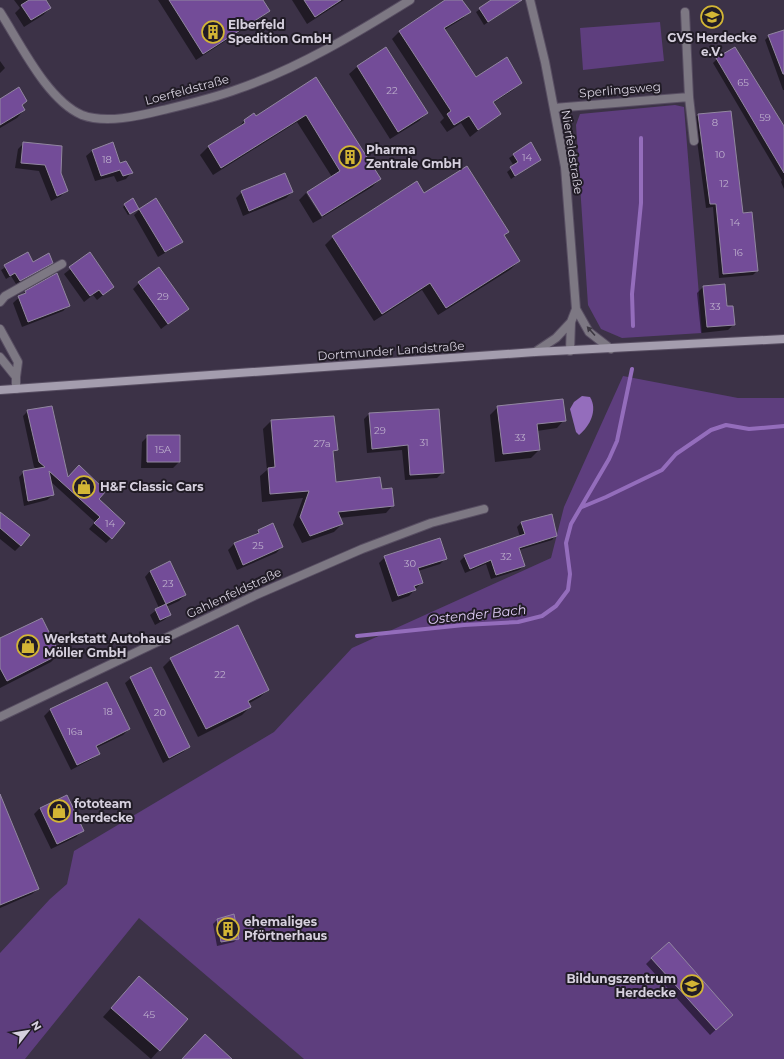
<svg xmlns="http://www.w3.org/2000/svg" width="784" height="1059" font-family="Montserrat,sans-serif">
<style>
.green{fill:#5e3e7e}
.water{fill:#946dbc}
.shadow{fill:#0007}
.lines{fill:none;stroke-linecap:round;stroke-linejoin:round}
.stream{stroke:#946dbc;stroke-width:4}
.building{fill:#734c98;stroke:#9287a0}
.street-casing{stroke:#584e62;stroke-width:10}
.secondary-casing{stroke:#584e62;stroke-width:10}
.street{stroke:#7d7883;stroke-width:8}
.secondary{stroke:#a49dae;stroke-width:8}
.oneway{fill:#3d3842}
.labels{text-anchor:middle;stroke-width:4;stroke-linejoin:round;paint-order:stroke}
.number-label{font-size:10px;fill:#bdafcc}
.poi-label{font-size:12px;font-weight:bold;fill:#d6d0de;stroke:#211c26;text-anchor:start}
.street-label{font-size:12px;fill:#d6d0de;stroke:#211c26}
.water-label{font-size:13px;font-style:italic;fill:#e1cef8;stroke:#211c26}
</style>
<rect width="100%" height="100%" fill="#3c3247"/>
<!-- green -->
<path class="green" d="M660,22L664,61L583,70L580,28Z
M675,105L684,107L702,333L622,338L601,329L588,305L576,125L580,114Z
M623,376L738,398H784V1059H304L139,918L25,1059H0V953L50,899L67,884L74,851L274,732L352,648L551,558L564,507Z"/>
<!-- water -->
<path class="water" d="M582,396L590,397C598,410 590,426 579,435L576,432L570,409L574,402Z"/>
<!-- shadow -->
<path class="shadow" d="M14,0H45L50,8L43,15L24,27L15,13L20,8Z
M158,0H261L268,11L261,18L196,60Z
M292,0H344L307,24Z
M446,0H461L469,12L462,19L444,30L476,79L521,82L513,90L493,103L500,113L470,137L461,123L447,132L440,122L444,118L392,39L400,31Z
M493,0H509L512,5L484,25L476,12Z
M784,31V90H783L765,40L769,36Z
M386,49L427,113L419,121L390,139L349,74L357,67Z
M717,59L770,108L772,107L784,127V189L781,182L782,180L713,63Z
M0,61L5,68L0,73Z
M316,79L380,179L372,187L323,217L309,193H307L332,177L297,122L213,175L200,155L208,147L237,129L244,121L256,118Z
M0,100L21,105L24,110L17,118L0,128Z
M730,112L742,214L757,271L753,275L719,278L713,207L706,208L694,118L698,115Z
M24,143L60,174L66,190L61,196L51,201L39,171L15,168L18,149Z
M112,144L119,164L131,173L126,179L117,182L114,176L95,181L86,156L92,151Z
M530,144L540,159L511,179L507,172L514,166L509,158Z
M242,192H292L286,198L243,216L236,198Z
M306,193L322,218L313,223L299,200Z
M424,194L507,232L503,236L519,261L511,269L438,315L422,290L374,321L325,245L333,237Z
M125,205L138,209L128,215L123,207Z
M139,210L181,241L175,247L158,257L134,215Z
M27,254L32,263L52,262L16,284L11,276L6,279L1,270Z
M89,254L113,287L97,300L93,295L84,302L64,274Z
M139,283L187,309L161,329L133,289Z
M724,285L727,307L734,324L728,330L701,333L697,293L703,287Z
M25,292L69,305L63,311L22,327L13,303Z
M498,407L564,420L557,428L537,431L539,450L531,458L495,462L490,415Z
M28,411L67,479L97,499L111,538L106,543L89,529L95,522L50,481L53,495L47,500L24,506L19,477L24,472L37,470L34,467L23,416Z
M369,414L443,472L437,478L405,480L402,450L367,453L364,419Z
M333,417L336,449L333,453L335,484L381,490L393,505L386,513L339,518L342,524L334,532L302,543L293,525L303,498L262,502L260,476L267,470L263,429L271,421Z
M148,436L179,462L173,468H141L142,442Z
M0,514L21,545L15,551L0,539Z
M521,523L556,535L552,540L519,550L524,566L519,570L491,579L486,564L465,573L460,561L465,556L520,537L517,527Z
M259,531L282,547L276,553L237,570L228,550L234,544L253,536Z
M385,557L446,558L440,564L418,571L422,582L409,596L392,602L379,563Z
M150,571L185,595L179,601L166,607L170,615L164,620L155,625L150,615L159,608L145,577Z
M0,640L59,654L51,662L0,688Z
M171,659L268,690L260,697L248,704L250,707L242,715L198,737L163,667Z
M131,678L189,747L183,752L163,763L125,683Z
M107,683L129,729L123,735L96,748L98,754L92,759L71,770L44,716L50,710Z
M0,797L38,889L32,894L0,908Z
M40,808L82,831L76,837L51,849L34,814Z
M217,920L238,938L234,942L217,946L213,924Z
M652,958L726,1020L710,1035L646,964Z
M139,977L187,1019L151,1059L103,1017Z"/>
<g class="lines">
<!-- stream -->
<path class="stream" d="M633,326L632,294L641,203V138
M582,507L606,497L662,470L676,454L711,430L726,425L749,429L784,426
M357,636L464,625L518,622L542,616L556,606L568,590L570,574L566,543L571,524L609,459L617,441L632,369"/>
</g>
<!-- building -->
<path class="building" d="M29,0H46L51,8L31,20L21,5Z
M169,0H263L270,11L203,54Z
M304,0H341L315,17Z
M445,0H462L471,12L444,28L476,77L507,57L522,83L493,102L501,114L478,130L469,116L454,125L447,114L451,111L399,31Z
M491,0H522L488,22L479,8Z
M784,30V74H783L768,35Z
M386,47L428,113L398,132L357,66Z
M735,47L784,126V173L716,58Z
M316,77L381,179L322,216L307,192L340,171L306,115L221,168L208,146L245,123L244,120L254,113L256,116Z
M19,87L27,101L22,105L25,110L0,125V99Z
M731,111L743,213L752,212L758,271L723,274L716,204H710L698,114Z
M23,142L62,146L61,173L68,191L57,196L45,165L21,163Z
M113,142L120,163L126,161L133,173L123,176L120,170L101,176L92,150Z
M531,142L541,160L515,176L510,167L518,162L513,154Z
M467,166L509,232L504,235L520,261L446,308L430,283L382,314L332,236L417,181L424,193Z
M285,173L293,192L249,211L241,191Z
M133,198L139,209L130,214L124,204Z
M156,198L183,242L165,252L139,209Z
M28,252L33,262L49,253L53,263L20,281L15,273L10,276L4,265Z
M90,252L114,287L103,295L99,290L90,296L69,267Z
M159,267L189,309L168,324L138,282Z
M57,273L70,306L28,322L18,296L26,293L25,291Z
M725,284L727,306H733L735,325L707,327L703,286Z
M563,399L566,421L537,424L540,450L503,454L497,406Z
M52,406L68,477L79,465L106,491L99,499L125,523L112,539L94,523L100,517L49,471L54,495L28,501L23,471L45,467L39,462L27,410Z
M439,409L444,473L410,475L408,445L372,449L369,413Z
M334,416L338,450L333,451L336,482L380,477L382,489L392,488L394,506L338,512L343,524L310,536L300,517L309,491L270,494L268,468L275,467L271,420Z
M147,435H180V462H147Z
M0,512L30,535L21,546L0,528Z
M552,514L557,536L519,548L525,566L496,575L491,560L470,569L464,555L525,534L521,522Z
M273,523L283,547L243,565L234,543L259,533L258,530Z
M440,538L447,559L418,568L423,583L414,586L416,590L398,596L384,556Z
M170,561L186,595L166,604L150,571Z
M166,604L171,615L160,620L155,609Z
M42,618L60,654L7,681L0,668V638Z
M238,625L269,690L248,701L251,707L206,729L170,658Z
M151,667L190,747L169,758L130,677Z
M107,682L130,729L96,746L100,754L77,765L50,709Z
M0,794L39,889L0,905Z
M67,795L84,831L57,844L40,808Z
M234,914L239,939L221,942L217,919Z
M669,942L733,1015L716,1030L651,958Z
M139,976L188,1019L160,1051L111,1008Z
M205,1034L232,1059H182Z"/>
<g class="lines">
<!-- street casing -->
<g class="street-casing">
<path id="street" d="M530,0L545,62L565,167L576,309L571,322L570,351
M0,12C20,43 47,100 82,115C106,124 139,116 163,110C188,104 214,98 238,89C299,68 355,34 410,0
M685,12L689,97
M554,108L689,97L694,141
M0,302L5,296L62,264
M576,309L589,332L611,349
M0,329L18,362L16,377
M535,352L556,338L571,322
M0,357L16,377V389
M0,717L256,595L362,549L431,523L484,509"/>
</g>
<!-- secondary casing -->
<g class="secondary-casing">
<path id="secondary" d="M0,390L535,352L784,339"/>
</g>
<!-- street -->
<use href="#street" class="street"/>
<!-- secondary -->
<use href="#secondary" class="secondary"/>
</g>
<!-- one-way arrows -->
<defs><path id="oneway-solid" d="M-6-.8H1V-3.2L6.5 0L1 3.2V.8H-6Z"/></defs>
<use class="oneway" href="#oneway-solid" transform="translate(591 331) rotate(-132)"/>
<!-- icons -->
<defs>
<g id="school-ring" transform="scale(1.15)"><circle r="9.5" fill="#211c26" stroke="#d3b635" stroke-width="1.5"/><path d="M0-5L7-2L0 1L-7-2ZM-4 1L0 2.5L4 1V4Q0 6-4 4Z" fill="#d3b635"/></g>
<g id="building-ring" transform="scale(1.15)"><circle r="9.5" fill="#211c26" stroke="#d3b635" stroke-width="1.5"/><path d="M-4-6H4V6H1V3H-1V6H-4ZM-2.5-4.3h1.7v1.8h-1.7ZM.8-4.3h1.7v1.8H.8ZM-2.5-1h1.7V.8h-1.7ZM.8-1h1.7V.8H.8Z" fill="#d3b635"/></g>
<g id="shop-ring" transform="scale(1.15)"><circle r="9.5" fill="#211c26" stroke="#d3b635" stroke-width="1.5"/><path d="M-5-2.5h2.3a2.7 3.5 0 0 1 5.4 0H5L5.5 6h-11ZM-1.5-2.5h3a1.5 2.3 0 0 0-3 0Z" fill="#d3b635"/></g>
</defs>
<g fill-rule="evenodd">
<use href="#school-ring" x="712" y="17"/>
<use href="#building-ring" x="213" y="32"/>
<use href="#building-ring" x="350" y="157"/>
<use href="#shop-ring" x="84" y="487"/>
<use href="#shop-ring" x="28" y="646"/>
<use href="#shop-ring" x="59" y="811"/>
<use href="#building-ring" x="228" y="929"/>
<use href="#school-ring" x="692" y="986"/>
</g>
<g class="labels">
<!-- number labels -->
<g class="number-label">
<text x="743" y="86">65</text>
<text x="392" y="94">22</text>
<text x="765" y="121">59</text>
<text x="715" y="126">8</text>
<text x="720" y="158">10</text>
<text x="527" y="161">14</text>
<text x="107" y="163">18</text>
<text x="724" y="187">12</text>
<text x="735" y="226">14</text>
<text x="738" y="256">16</text>
<text x="163" y="300">29</text>
<text x="715" y="310">33</text>
<text x="380" y="434">29</text>
<text x="520" y="441">33</text>
<text x="424" y="446">31</text>
<text x="322" y="447">27a</text>
<text x="163" y="453">15A</text>
<text x="110" y="527">14</text>
<text x="258" y="549">25</text>
<text x="506" y="560">32</text>
<text x="410" y="567">30</text>
<text x="168" y="587">23</text>
<text x="220" y="678">22</text>
<text x="108" y="715">18</text>
<text x="160" y="716">20</text>
<text x="75" y="735">16a</text>
<text x="149" y="1018">45</text>
</g>
<!-- poi labels -->
<g class="poi-label">
<text x="228" y="29">Elberfeld<tspan x="228" dy="14">Spedition GmbH</tspan></text>
<text x="712" y="42" text-anchor="middle">GVS Herdecke<tspan x="712" dy="14">e.V.</tspan></text>
<text x="366" y="154">Pharma<tspan x="366" dy="14">Zentrale GmbH</tspan></text>
<text x="100" y="491">H&amp;F Classic Cars</text>
<text x="44" y="643">Werkstatt Autohaus<tspan x="44" dy="14">Möller GmbH</tspan></text>
<text x="74" y="808">fototeam<tspan x="74" dy="14">herdecke</tspan></text>
<text x="244" y="926">ehemaliges<tspan x="244" dy="14">Pförtnerhaus</tspan></text>
<text x="676" y="983" text-anchor="end">Bildungszentrum<tspan x="676" dy="14">Herdecke</tspan></text>
</g>
<!-- street labels -->
<g class="street-label">
<text transform="translate(187 90) rotate(-15)" y="4">Loerfeldstraße</text>
<text transform="translate(620 90) rotate(-5)" y="4">Sperlingsweg</text>
<text transform="translate(572 152) rotate(81)" y="4">Nierfeldstraße</text>
<text transform="translate(391 351) rotate(-4)" y="4">Dortmunder Landstraße</text>
<text transform="translate(234 593) rotate(-25)" y="4">Gahlenfeldstraße</text>
</g>
<!-- water labels -->
<g class="water-label">
<text transform="translate(477 614) rotate(-6)" y="5">Ostender Bach</text>
</g>
</g>
<!-- north arrow -->
<g transform="translate(28 1031) rotate(59)" stroke="#211c26" stroke-width="3" paint-order="stroke">
<path d="M0-3L7 15L0 10L-7 15Z" fill="#d6d0de"/>
<text y="-6" font-size="11" font-weight="bold" text-anchor="middle" fill="#d6d0de">N</text>
</g>
</svg>
